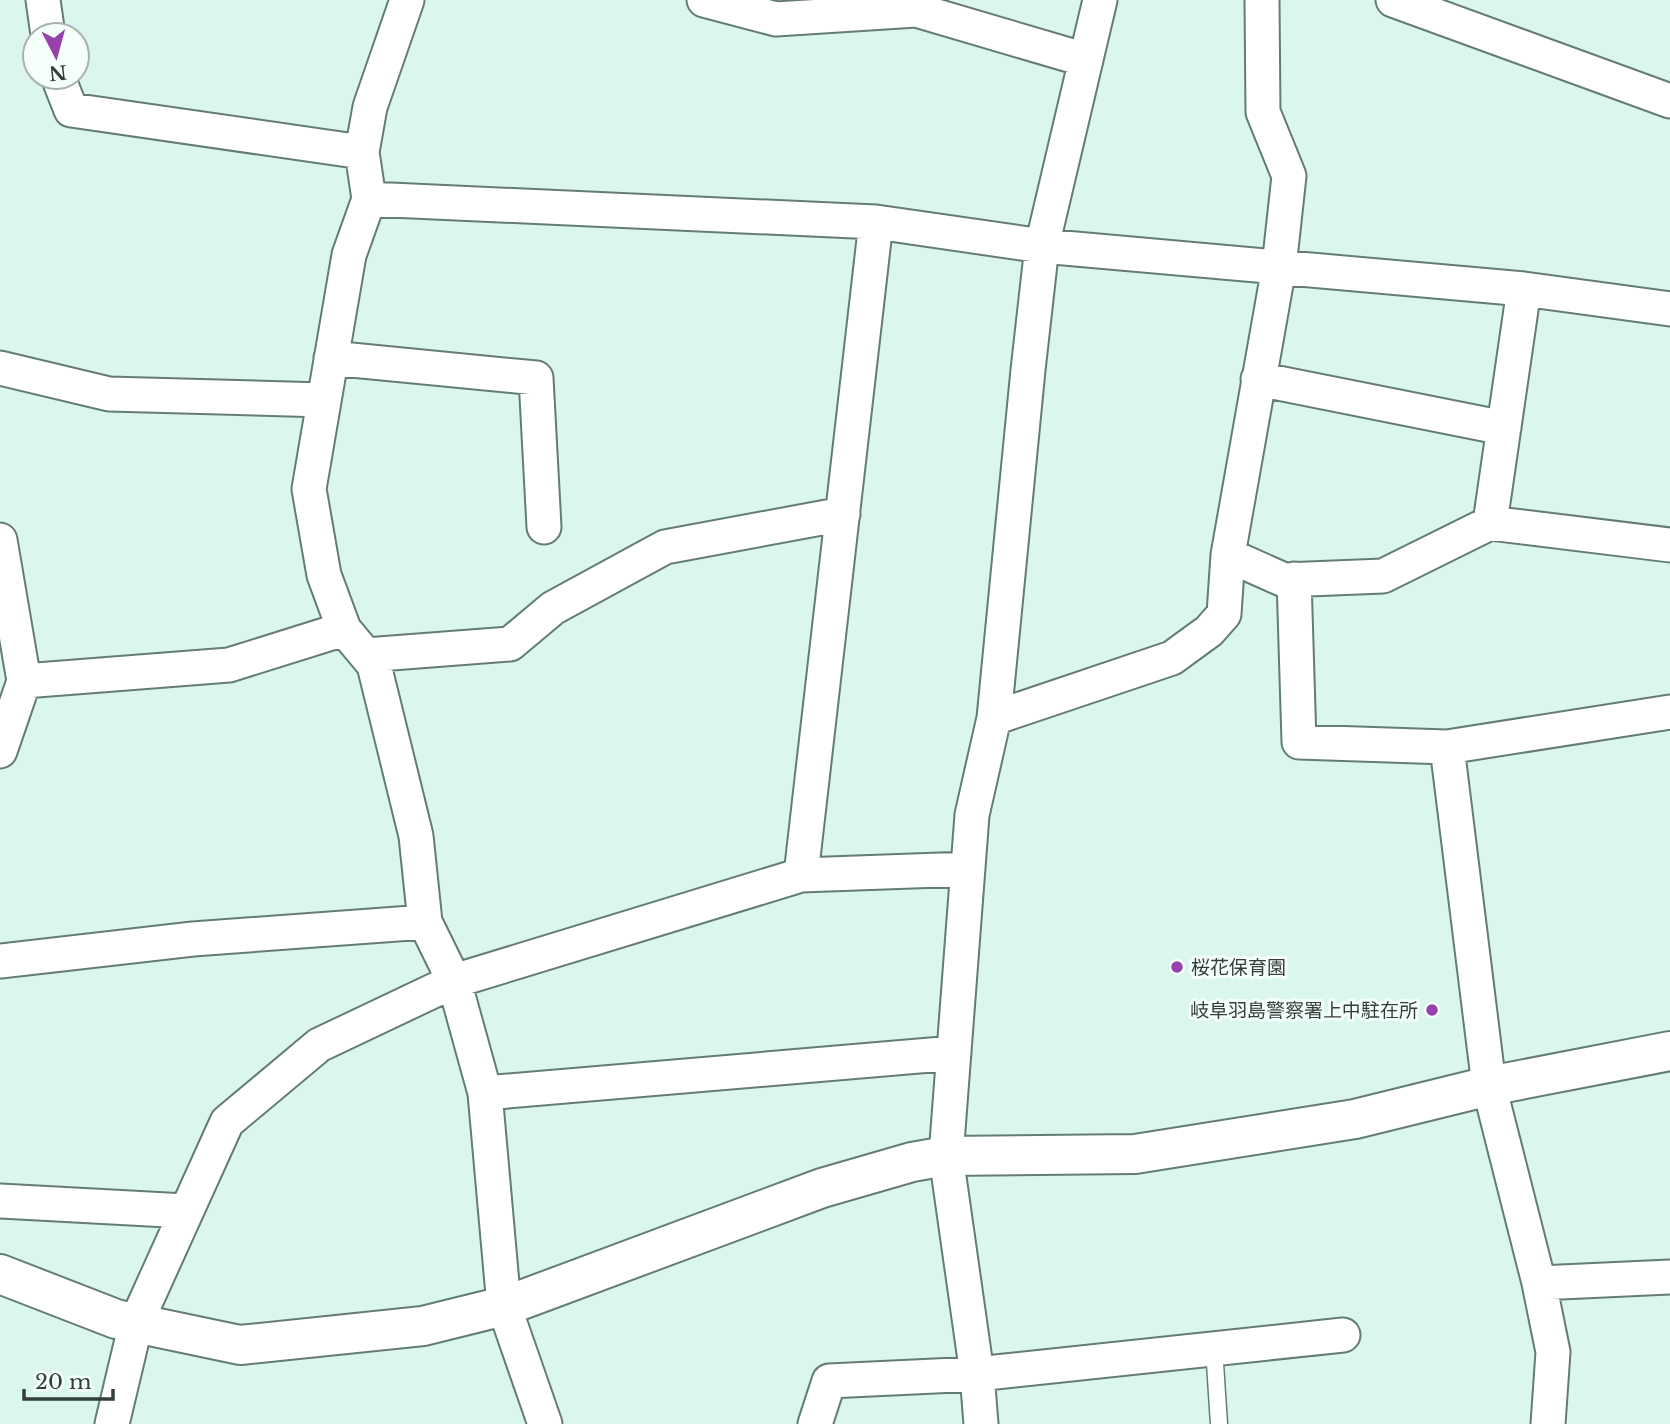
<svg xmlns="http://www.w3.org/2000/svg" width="1670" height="1424" font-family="'Libre Baskerville','Noto Sans JP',serif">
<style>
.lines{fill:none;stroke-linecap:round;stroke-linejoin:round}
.service-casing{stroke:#647c75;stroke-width:19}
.minor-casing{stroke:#647c75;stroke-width:37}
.tertiary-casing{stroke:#647c75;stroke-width:42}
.service{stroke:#fff;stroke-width:16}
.minor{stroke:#fff;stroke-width:33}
.tertiary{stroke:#fff;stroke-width:38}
.poi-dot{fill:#9741af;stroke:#f4fffc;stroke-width:2.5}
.labels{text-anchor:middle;stroke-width:6;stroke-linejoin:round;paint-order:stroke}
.poi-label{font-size:19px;fill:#343f3b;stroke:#f4fffc;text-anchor:start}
</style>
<rect width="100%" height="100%" fill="#dbf6ee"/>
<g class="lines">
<!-- service casing -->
<g class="service-casing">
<path id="service" d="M1214,1348L1219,1424"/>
</g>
<!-- minor casing -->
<g class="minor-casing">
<path id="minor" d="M43,0L48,35
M407,0L370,107L362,152L369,199L349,255L309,489L324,575L344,629L374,665L416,836L425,922L454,981L485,1093L504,1306L545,1424
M704,0L776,19L916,10L1086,60
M1262,0L1263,112L1289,176L1279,267L1228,555L1284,580L1383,576L1490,523L1524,289
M1393,0L1670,101
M58,77L71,110L362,152
M369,199L876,222L1042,246L1524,289L1670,309
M331,358L536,378L544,527
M0,368L109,394L324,400
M1258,379L1504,428
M1490,523L1670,545
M0,540L24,681
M1294,579L1299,742L1447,747L1489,1086L1539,1283L1553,1352L1548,1424
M366,655L510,644L553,608L665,547L843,514
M994,718L1172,658L1209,631L1224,614L1228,555
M1447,747L1670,712
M0,751L24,681L229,665L344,629
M801,875L876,222
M0,961L193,939L425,922
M485,1093L954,1053
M0,1201L186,1211
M1539,1283L1670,1277
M112,1424L136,1323L227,1122L319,1045L454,981L801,875L968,869
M815,1424L829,1381L977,1374L1343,1335
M981,1424L977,1374L946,1156L972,815L994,718L1028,370L1042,246L1100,0"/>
</g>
<!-- tertiary casing -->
<g class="tertiary-casing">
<path id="tertiary" d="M0,1274L116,1319L240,1345L423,1326L508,1305L822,1188L912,1162L946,1156L1135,1154L1355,1119L1489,1086L1670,1051"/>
</g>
<!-- service -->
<use href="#service" class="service"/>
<!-- minor -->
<use href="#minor" class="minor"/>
<!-- tertiary -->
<use href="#tertiary" class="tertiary"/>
</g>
<!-- markers -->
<g class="poi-dot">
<circle cx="1177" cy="967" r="7"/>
<circle cx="1432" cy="1010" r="7"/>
</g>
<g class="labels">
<!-- poi labels -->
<g class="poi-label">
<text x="1191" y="974">桜花保育園</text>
<text x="1418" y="1017" text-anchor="end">岐阜羽島警察署上中駐在所</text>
</g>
</g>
<!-- north arrow -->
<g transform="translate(56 56) rotate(174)"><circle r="33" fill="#f4fffc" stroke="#a7b2af" stroke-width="2"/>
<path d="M0-5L12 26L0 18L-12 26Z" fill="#9741af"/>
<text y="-10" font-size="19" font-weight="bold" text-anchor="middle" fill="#343f3b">N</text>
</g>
<!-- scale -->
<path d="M24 1389v10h89v-10" fill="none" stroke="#343f3b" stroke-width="3.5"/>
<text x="35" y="1389" font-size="21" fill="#343f3b" stroke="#f4fffc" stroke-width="5" paint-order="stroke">20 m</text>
</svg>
